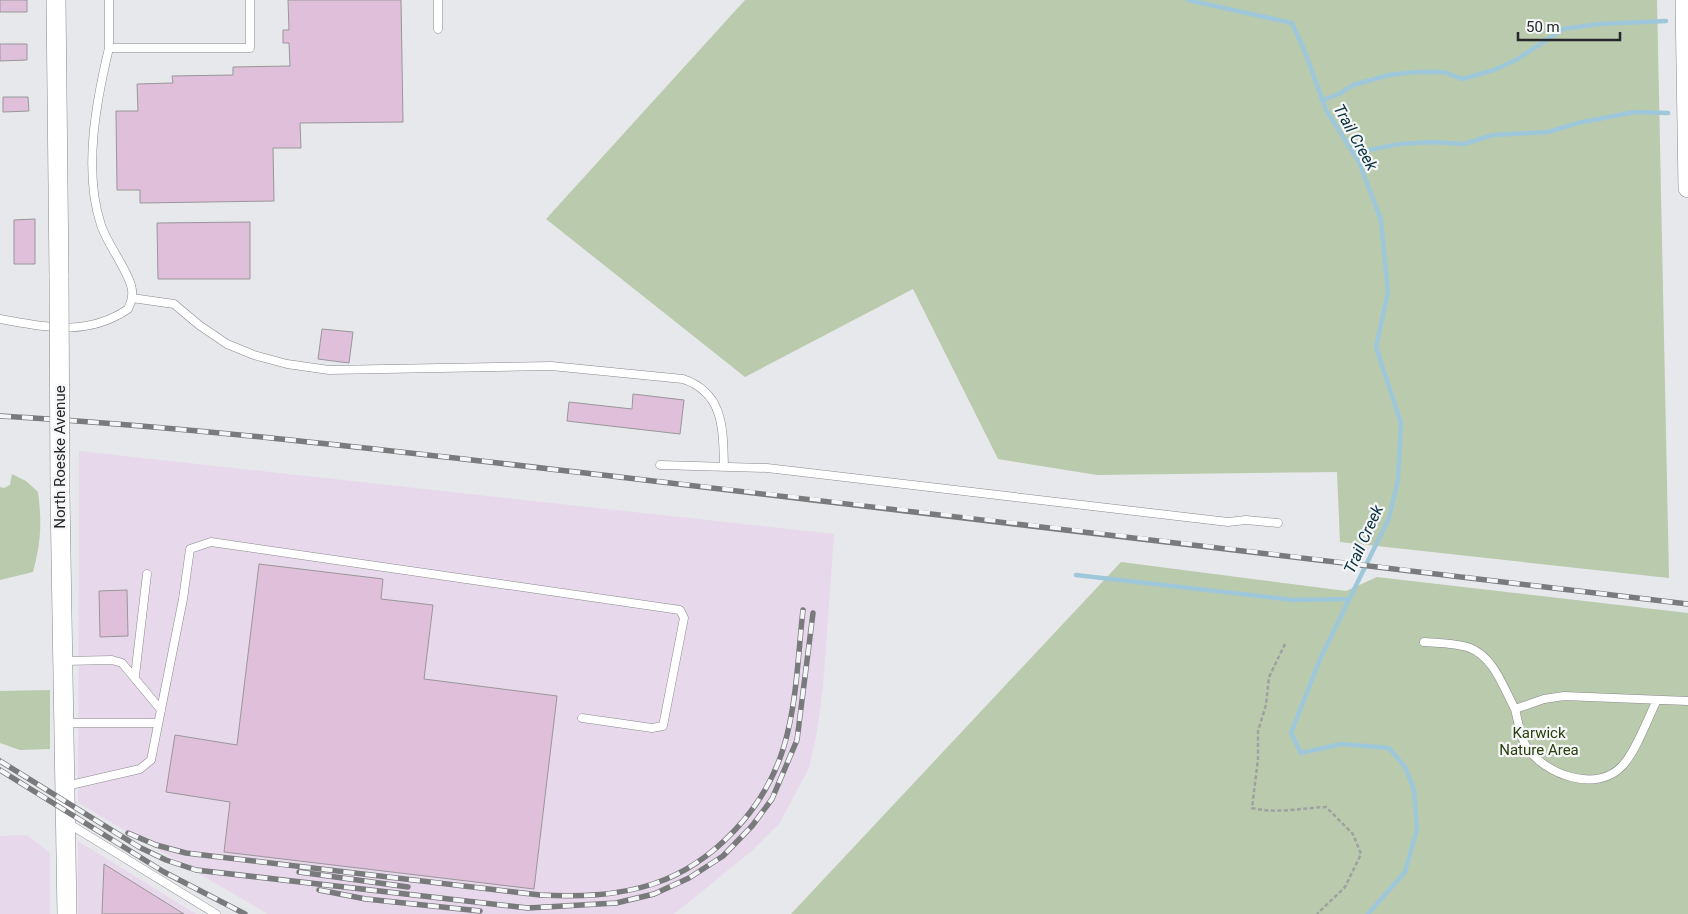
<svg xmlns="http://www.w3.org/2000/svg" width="1688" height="914" font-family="Roboto,sans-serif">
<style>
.industrial{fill:#e8d8eb}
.green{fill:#bacaac}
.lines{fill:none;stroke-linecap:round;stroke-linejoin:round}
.stream{stroke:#9ec8da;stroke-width:4.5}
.building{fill:#dfbfda;stroke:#999799}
.service-casing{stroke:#88898c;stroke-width:9}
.tertiary-casing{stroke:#88898c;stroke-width:20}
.path{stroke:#9ea0a2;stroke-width:2.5;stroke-dasharray:4 2.5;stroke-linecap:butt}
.service{stroke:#fff;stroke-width:8}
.tertiary{stroke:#fff;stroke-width:19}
.rail-casing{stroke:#797a7c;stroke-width:5.5}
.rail{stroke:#f4f6f8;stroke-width:4;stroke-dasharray:11;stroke-linecap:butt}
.tertiary-bridge-casing{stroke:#88898c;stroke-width:20;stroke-linecap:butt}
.tertiary-bridge{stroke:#fff;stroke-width:19}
.labels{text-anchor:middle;stroke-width:4.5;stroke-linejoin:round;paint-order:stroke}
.street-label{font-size:15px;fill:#262728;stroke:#f4f6f8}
.park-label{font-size:15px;fill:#29400b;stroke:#f4f6f8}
.water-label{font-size:16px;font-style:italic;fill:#072f3c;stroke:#f4f6f8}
</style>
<rect width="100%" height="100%" fill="#e6e8eb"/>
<!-- industrial -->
<path class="industrial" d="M79,451L834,534L823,687L817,732L809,768L779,824L753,850L674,914H268L78,803Z
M27,835L50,853V914H0V836Z
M78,841L196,914H78Z"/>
<!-- green -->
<path class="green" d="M745,0H1657L1669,578L1340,542L1337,472L1097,475L998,459L913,289L745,377L546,219Z
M12,474L26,481L38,492C42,523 41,542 33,572L0,580V487L4,488L10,485Z
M1121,562L1346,591L1377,577L1688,613V914H791Z
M50,690V749L20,750L0,743V691Z"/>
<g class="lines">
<!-- stream -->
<path class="stream" d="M1188,0L1292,23L1305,52L1326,110L1359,162L1381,220L1388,292L1376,347L1401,423L1398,480L1389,518L1320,659L1291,733L1301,753L1341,744L1389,748L1405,767L1414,790L1417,829L1405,872L1368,914
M1323,100L1339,94L1353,85L1389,75L1416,72H1444L1462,79L1494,70L1516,60L1563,29L1599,24L1666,21
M1354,153L1399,144L1432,142L1464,144L1493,135L1548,132L1578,123L1634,112L1668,113
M1076,575L1293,600L1349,599"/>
</g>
<!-- building -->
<path class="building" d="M0,0H27V12H0Z
M288,0H401L403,122L300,123L301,148H273L274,201L140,203V190H117L116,111H138L137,84L173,83L172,76L233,75V67L290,66L289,43H283V30H289Z
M0,44H27V60L0,61Z
M3,97H28L29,111L3,112Z
M35,219V264H14V220Z
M250,222V279H158L157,223Z
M322,329L353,332L349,363L318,359Z
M633,394L684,400L680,434L567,421L569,402L632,409Z
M259,564L383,579L381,599L433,605L424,679L557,696L534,889L224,852L230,802L166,792L175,735L237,745Z
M127,590L128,636L100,637L99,591Z
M104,864L184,914H102Z"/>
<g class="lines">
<!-- service casing -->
<g class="service-casing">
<path id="service" d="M109,0V48H250V0
M438,0V29
M132,298L174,304L199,325L227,344L254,355L287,364L329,370L551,366L683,379C724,393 723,428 724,467
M0,319C46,327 87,337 128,309C131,303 133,297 132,290C130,273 107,244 101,225C83,171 96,102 109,48
M660,465L767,468L1228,522L1246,520L1278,523
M1424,642C1439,643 1457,643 1470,648C1494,657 1504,689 1515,709
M64,661L112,660L122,663L161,710
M135,676L147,574
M1657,700C1648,718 1636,751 1623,765C1598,794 1544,775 1526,746C1520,736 1518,721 1515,709L1544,699L1564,696L1688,701
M65,723H158
M66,786L140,769L151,760L183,599L190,549L211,542L680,610L684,618L663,726L652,728L582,718
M66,822L216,914"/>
</g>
<!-- tertiary casing -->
<g class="tertiary-casing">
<path id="tertiary" d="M56,0L59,277
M1685,0L1688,188
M60,495L67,914"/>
</g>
<!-- path -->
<path class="path" d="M1285,644L1269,677L1266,705L1258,731V759L1252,808C1276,814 1301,808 1326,807L1353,834L1361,854L1345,887L1317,914"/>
<!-- service -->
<use href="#service" class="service"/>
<!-- tertiary -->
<use href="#tertiary" class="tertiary"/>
<!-- rail casing -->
<g class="rail-casing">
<path id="rail" d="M0,416C210,428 419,454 628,478C982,518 1335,562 1688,604
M0,761L139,847L166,860L196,870L528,908L616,903L654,894L689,878L723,856L752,826L772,799L797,740L813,613
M0,770L164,872L245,914
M128,833L156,845L186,853L540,895C578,897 616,896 653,884C714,864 766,807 784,746C797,703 798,654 803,610
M299,872L408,887
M319,890L366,899L480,911"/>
</g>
<!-- rail -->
<use href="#rail" class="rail"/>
<!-- tertiary-bridge casing -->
<g class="tertiary-bridge-casing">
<path id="tertiary-bridge" d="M59,277L60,495"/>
</g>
<!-- tertiary-bridge -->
<use href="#tertiary-bridge" class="tertiary-bridge"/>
</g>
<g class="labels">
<!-- street labels -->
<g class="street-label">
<text transform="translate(60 457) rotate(-90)" y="5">North Roeske Avenue</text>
</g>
<!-- park labels -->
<g class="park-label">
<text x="1539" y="738">Karwick<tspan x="1539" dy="17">Nature Area</tspan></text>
</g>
<!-- water labels -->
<g class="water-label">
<text transform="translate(1356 137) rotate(61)" y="6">Trail Creek</text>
<text transform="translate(1363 539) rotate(-66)" y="6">Trail Creek</text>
</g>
</g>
<!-- scale -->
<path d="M1518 32v8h102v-8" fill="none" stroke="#262728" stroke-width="2.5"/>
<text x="1526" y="32" font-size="15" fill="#262728" stroke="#f4f6f8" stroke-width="4" paint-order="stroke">50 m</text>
</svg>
